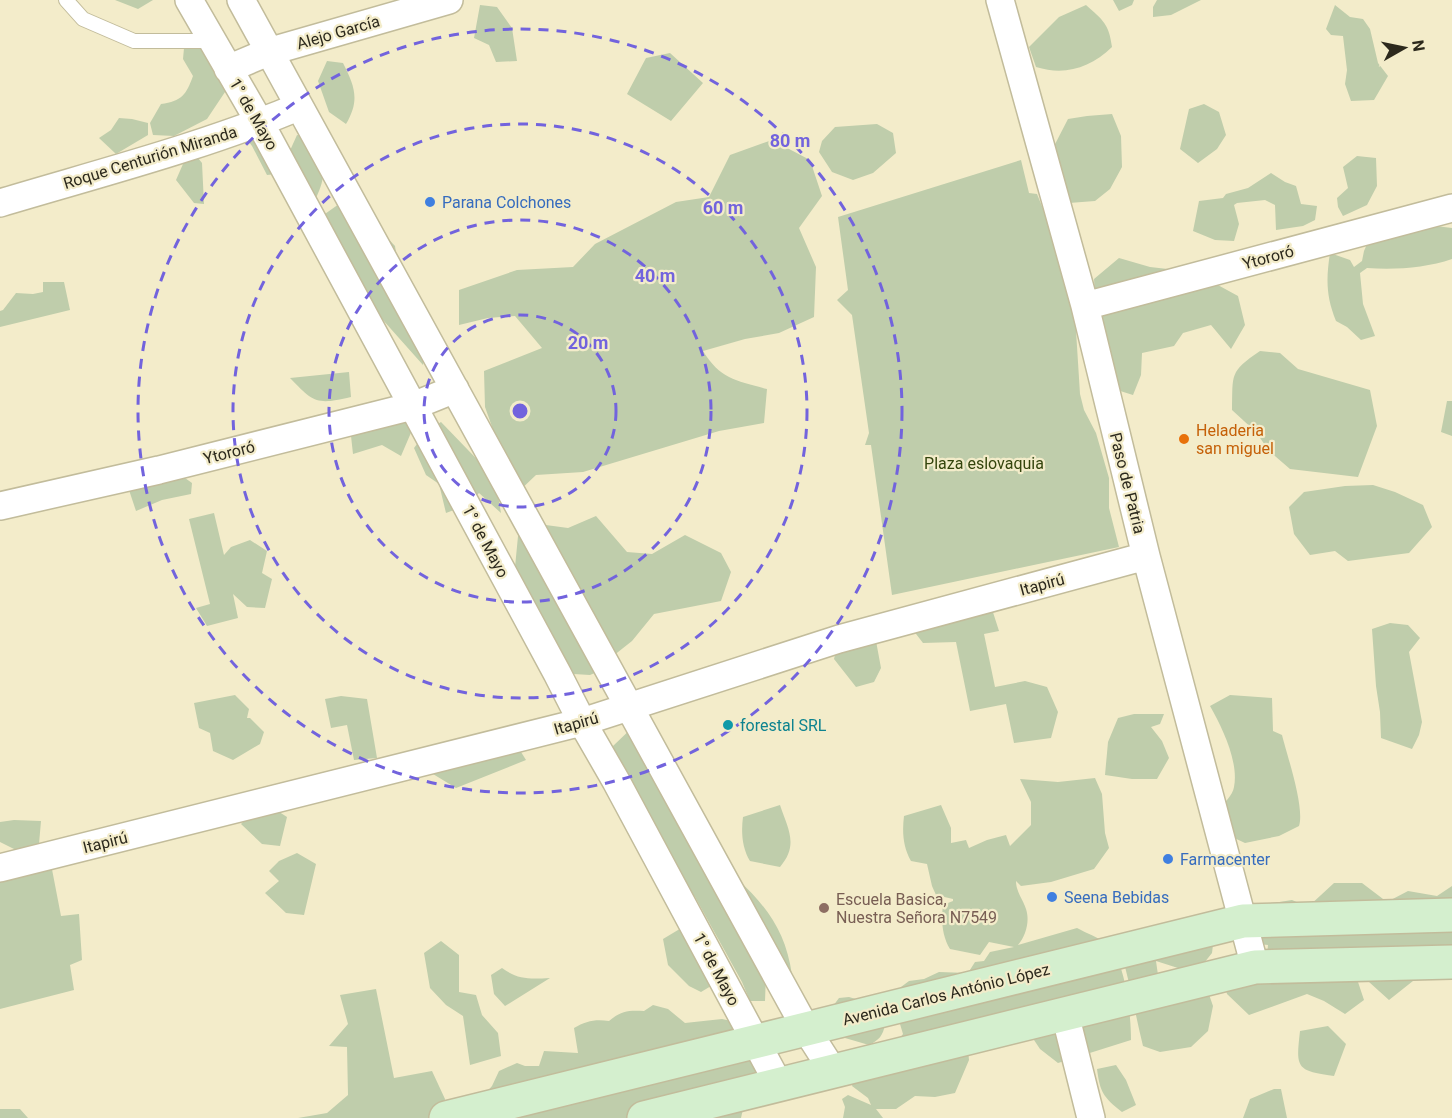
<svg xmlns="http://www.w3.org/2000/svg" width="1452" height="1118" font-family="Roboto,sans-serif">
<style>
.green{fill:#bfcdab}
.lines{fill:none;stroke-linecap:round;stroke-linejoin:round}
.lane-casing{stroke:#c2bc9b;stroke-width:16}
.street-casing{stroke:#c2bc9b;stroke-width:30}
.secondary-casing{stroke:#c2bc9b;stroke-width:36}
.lane{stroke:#fff;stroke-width:14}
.street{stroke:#fff;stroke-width:27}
.secondary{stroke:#d4efce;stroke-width:33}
.ring{fill:none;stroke:#7263dd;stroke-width:3;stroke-dasharray:10 8}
.shop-dot{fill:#3f7fe0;stroke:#f3ecca;stroke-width:2}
.food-dot{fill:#e8710a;stroke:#f3ecca;stroke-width:2}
.culture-dot{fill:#0f9aa8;stroke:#f3ecca;stroke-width:2}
.education-dot{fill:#8d6e63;stroke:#f3ecca;stroke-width:2}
.labels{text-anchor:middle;stroke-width:4.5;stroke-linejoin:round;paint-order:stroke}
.street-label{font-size:16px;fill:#2c291d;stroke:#f3ecca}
.shop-label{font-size:16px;fill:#366cbe;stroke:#f3ecca;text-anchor:start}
.food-label{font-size:16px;fill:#c56008;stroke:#f3ecca;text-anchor:start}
.park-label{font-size:16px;fill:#34450d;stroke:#f3ecca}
.culture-label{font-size:16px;fill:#0d838f;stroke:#f3ecca;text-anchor:start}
.education-label{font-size:16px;fill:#785e54;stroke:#f3ecca;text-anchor:start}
.centre{fill:#7263dd;stroke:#f3ecca;stroke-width:3}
.ring-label{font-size:18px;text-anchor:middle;font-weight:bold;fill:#7263dd;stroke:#f3ecca;stroke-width:4.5;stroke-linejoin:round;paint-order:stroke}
</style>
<rect width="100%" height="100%" fill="#f3ecca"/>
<!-- green -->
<path class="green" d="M115,0H153L138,9Z
M1113,0H1134L1132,5L1119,11Z
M1157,0H1201L1171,15L1153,17V7Z
M480,5L497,7L512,28L517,61L496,62L489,45L474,38Z
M1086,5C1103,20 1109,24 1112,47C1090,68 1065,76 1036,67L1029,47L1059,17Z
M1335,5L1350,17L1363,19L1370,29L1378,63L1388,76L1374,100L1351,101L1345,84L1347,70L1343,36L1331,35L1326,29Z
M199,43L227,89L207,119L174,136L153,135L150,123L161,104C182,101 186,95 193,76L183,59L184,48Z
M670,53L703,83L671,121L627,94L646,58Z
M327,61L343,63C355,87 360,100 346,124L329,112L318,81Z
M1204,104L1219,112L1226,135L1217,149L1198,163L1180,149L1189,109Z
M1112,114L1121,136L1122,167L1110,189L1095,201L1069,203L1052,150L1068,119L1087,116Z
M119,118L132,119L148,123V135L116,154L99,138L111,130Z
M877,124L893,133L896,153L873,173L853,180L832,172L819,152L822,141L835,127Z
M262,127L287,173L267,175L252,146L242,133Z
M297,135L312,137C324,161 328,173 316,198L298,185L288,155Z
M772,140L810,160L822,196L799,228L816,267L814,317L779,333L745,339L703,351C720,379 737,381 767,389L764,423L719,431L583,472L536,475L516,494L485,407L484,371L542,348L515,316L488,318L459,325V290L517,270L573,267L595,244L676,202L709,197L730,155Z
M190,148L202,163L204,204L194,203L176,180Z
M1357,156L1376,158L1377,186L1367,205L1343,216L1338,207L1337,198L1348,188L1343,167Z
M1021,160L1029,193L1037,194L1073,283L1080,394L1084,410L1096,433L1109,478V508L1119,547L892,595L871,445H865L869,433L852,315L837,300L848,290L838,217Z
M1271,173L1285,182L1296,186L1301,204L1317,206L1315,220L1303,226L1276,230L1275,205L1265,200L1237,203L1234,205L1239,224L1234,241L1215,240L1193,231L1199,201L1223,198L1226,194L1248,188Z
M349,197L395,246L402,292L428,339L423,365L342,274L322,216Z
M1436,226L1452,228V259C1426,268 1395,270 1367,268L1360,273L1363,304L1375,336L1361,340L1347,327L1336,321C1326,296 1326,279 1330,253L1350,260L1354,267L1362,261L1364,251L1371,235L1404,233Z
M1119,258L1150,267L1194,272L1238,296L1245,325L1231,349L1211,325L1183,333L1174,346L1142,353L1141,375L1133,395L1101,385L1094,279Z
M43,282H64L70,310L0,327V311L3,310L16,293L33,294L43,292Z
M1260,351L1280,353L1298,369L1370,390L1377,426L1358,477L1290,469L1269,451L1256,432L1232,410C1233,374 1229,372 1260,351Z
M349,372L351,397C317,405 314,403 290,378Z
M1447,401H1452V436L1441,432Z
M403,413L413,428L401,456L382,445L353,454L351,436L365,422Z
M441,422L495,478L501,513L479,493L467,505L446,513L439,484L426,475L414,448L427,431Z
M159,470L185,478L192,483L191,494L162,500L136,511L128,487Z
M1373,485L1395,492L1423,505L1432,527L1409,553L1348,561L1335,551L1310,555L1294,534L1289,507L1304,492L1345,486Z
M214,513L224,555L231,547L250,540L267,551L262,573L272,579L265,608L247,607L233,594L238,618L207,626L196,608L210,604L189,519Z
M596,516L627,552L652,554L685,535L721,553L731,572L721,601L654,614L632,641L613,656L609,667L590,675L557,673L519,603L515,567L519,526L531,523L568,528Z
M991,606L999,631L984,634L995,687L1025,681L1047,687L1058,712L1051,738L1014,743L1006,704L970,711L956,642L923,643L913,630Z
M1390,623L1408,625L1420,638L1409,652L1422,722L1419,735L1412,749L1381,738L1380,712L1376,686L1372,629Z
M839,639L876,641L881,668L874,682L856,687L834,659Z
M235,695L249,709L247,718H250L264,732L260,744L233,760L213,751L210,733L199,728L194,703Z
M1230,695L1272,698L1273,731L1282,735C1287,755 1305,808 1299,826L1279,836L1245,843L1230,836L1219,810C1223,804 1233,795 1234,787C1239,762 1222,727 1210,706Z
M341,696L367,699L377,758L354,760L347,725L331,728L325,699Z
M1134,714H1164L1160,724L1151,727L1162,741L1169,758L1157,779H1132L1105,775L1108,742L1118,718Z
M636,724L737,879C768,907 786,933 792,975L766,974L765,1001H750L742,982L695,897L679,877L616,781L613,746Z
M516,744L526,760L456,788L433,774L452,757Z
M1095,778L1102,794L1105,833L1109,848L1094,869L1051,882L1021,886L1016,881C1016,892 1023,899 1026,909C1030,921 1026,936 1018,945L1077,928C1086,933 1098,937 1107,944C1126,960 1131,1016 1131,1040L1058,1063L1040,1049L1024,1025L967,1039L969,1060L955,1093L935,1097L915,1096L896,1109H876L883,1118H843L845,1107L842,1099L848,1095L871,1105L868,1098L852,1086L858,1065L895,1045L903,1034L900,1024L889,1017L893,993L909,981L924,979L939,972L968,973L975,962L984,961L990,952L1014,947L989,942L980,955L950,949C942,936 941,920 943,905L953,901V899L936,895L932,886L927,864L911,861C903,847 902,832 904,816L941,805L951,828V843L966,840L969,848L987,840L1006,835L1010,846L1031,825V802L1020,779L1058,782Z
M780,805C788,829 799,845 780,867L750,861C742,848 741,832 743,817Z
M270,806L287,817L280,846L262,844L241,824L251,813Z
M14,820L41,821L39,844L16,850L0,842V822Z
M297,853L316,864L304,915L286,913L265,893L279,881L269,871L279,861Z
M50,859L61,916L79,914L82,960L70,965L74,990L0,1009V871Z
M1334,883H1362L1387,902L1408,891L1437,896L1452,886V955L1418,977L1389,1000L1369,982L1357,979L1364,1000L1345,1014L1324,1001L1307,994L1249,1015L1227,994L1222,975L1230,955L1266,966L1268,945L1249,943L1260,905L1292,900L1308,907Z
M693,921L721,980L701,992L689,986L668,965L663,939Z
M1164,925L1214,936L1212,953L1200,968H1178L1156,961L1158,975L1204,980L1213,1006L1208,1031L1191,1047L1160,1052L1143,1046C1135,1014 1130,981 1120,949C1130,929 1144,928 1164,925Z
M441,941L459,955V992L476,995L482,1015L498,1033L501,1056L470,1065L463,1016L446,1005L430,988L424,953Z
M502,968C518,980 530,979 550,978L505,1006L494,994L491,975Z
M376,989L394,1078L432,1071L445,1099L440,1118H298L327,1113L348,1095L347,1047L329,1046L348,1024L340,995Z
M849,997L859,1000L885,1024C883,1036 879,1040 869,1045L845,1038L825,1040L830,1010L839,998Z
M653,1005L668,1009L685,1023L722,1019L736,1022L767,1068L743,1109L741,1118H469L468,1113L492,1086L499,1071L517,1063L525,1066H539L544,1051L578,1053L574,1028C586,1021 595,1019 609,1021C621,1011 628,1010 644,1011Z
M1328,1026L1346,1044L1334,1076C1295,1071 1296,1067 1300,1031Z
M1116,1065L1126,1080L1136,1105L1122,1112C1103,1097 1100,1092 1097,1069Z
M1274,1089H1281L1287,1118H1243L1250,1099Z
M0,1109H20L28,1118H0Z"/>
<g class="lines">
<!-- lane casing -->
<g class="lane-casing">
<path id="lane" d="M66,0L83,19L134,41H213"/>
</g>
<!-- street casing -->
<g class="street-casing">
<path id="street" d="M189,0L260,123L557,673L582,722L616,781L779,1085
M241,0L806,1029L833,1071
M1000,0L1085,306L1146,556L1255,967
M228,69L268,52L449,0
M0,203C100,173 202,147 298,107
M1085,306L1452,208
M0,506L159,470L413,406L455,389
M0,868L582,722L839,639L1146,556
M1065,1014L1091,1118"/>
</g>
<!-- secondary casing -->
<g class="secondary-casing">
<path id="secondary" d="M446,1118L1243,921L1452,915
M644,1118L1255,967L1452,962"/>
</g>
<!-- lane -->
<use href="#lane" class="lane"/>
<!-- street -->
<use href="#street" class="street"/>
<!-- secondary -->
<use href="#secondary" class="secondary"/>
</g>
<!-- distance rings -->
<g class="ring">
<circle cx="520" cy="411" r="96"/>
<circle cx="520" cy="411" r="191"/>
<circle cx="520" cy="411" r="287"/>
<circle cx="520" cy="411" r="382"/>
</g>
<!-- markers -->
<g class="shop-dot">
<circle cx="430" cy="202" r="6"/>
<circle cx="1168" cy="859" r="6"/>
<circle cx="1052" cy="897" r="6"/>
</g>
<circle class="food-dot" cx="1184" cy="439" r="6"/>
<circle class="culture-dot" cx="728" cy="725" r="6"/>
<circle class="education-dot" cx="824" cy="908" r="6"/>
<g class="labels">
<!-- street labels -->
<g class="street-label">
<text transform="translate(338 32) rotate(-16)" y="6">Alejo García</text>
<text transform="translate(254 114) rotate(60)" y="6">1° de Mayo</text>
<text transform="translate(150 157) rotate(-17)" y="6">Roque Centurión Miranda</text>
<text transform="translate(1268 257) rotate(-15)" y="6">Ytororó</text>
<text transform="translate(229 452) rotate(-14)" y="6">Ytororó</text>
<text transform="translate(1128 483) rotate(76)" y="6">Paso de Patria</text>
<text transform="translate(486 541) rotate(62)" y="6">1° de Mayo</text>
<text transform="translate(1042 584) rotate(-15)" y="6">Itapirú</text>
<text transform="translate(576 723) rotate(-16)" y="6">Itapirú</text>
<text transform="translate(105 842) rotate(-14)" y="6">Itapirú</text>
<text transform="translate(717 969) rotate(62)" y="6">1° de Mayo</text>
<text transform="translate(946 994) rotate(-14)" y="6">Avenida Carlos António López</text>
</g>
<!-- shop labels -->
<g class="shop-label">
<text x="442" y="208">Parana Colchones</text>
<text x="1180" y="865">Farmacenter</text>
<text x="1064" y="903">Seena Bebidas</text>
</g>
<!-- food labels -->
<g class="food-label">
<text x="1196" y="436">Heladeria<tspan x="1196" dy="18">san miguel</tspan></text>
</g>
<!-- park labels -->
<g class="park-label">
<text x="984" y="469">Plaza eslovaquia</text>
</g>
<!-- culture labels -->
<g class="culture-label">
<text x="740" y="731">forestal SRL</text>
</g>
<!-- education labels -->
<g class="education-label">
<text x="836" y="905">Escuela Basica,<tspan x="836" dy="18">Nuestra Señora N7549</tspan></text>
</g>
</g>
<circle cx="520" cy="411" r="9" class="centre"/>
<g class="ring-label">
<text x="790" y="147">80 m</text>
<text x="723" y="214">60 m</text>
<text x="655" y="282">40 m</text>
<text x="588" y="349">20 m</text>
</g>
<!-- north arrow -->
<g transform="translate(1404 48) rotate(81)" stroke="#f3ecca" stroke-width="4.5" paint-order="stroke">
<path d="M0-4.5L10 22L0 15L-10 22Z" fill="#2c291d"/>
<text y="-9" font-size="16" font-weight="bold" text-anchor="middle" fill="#2c291d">N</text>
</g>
</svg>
